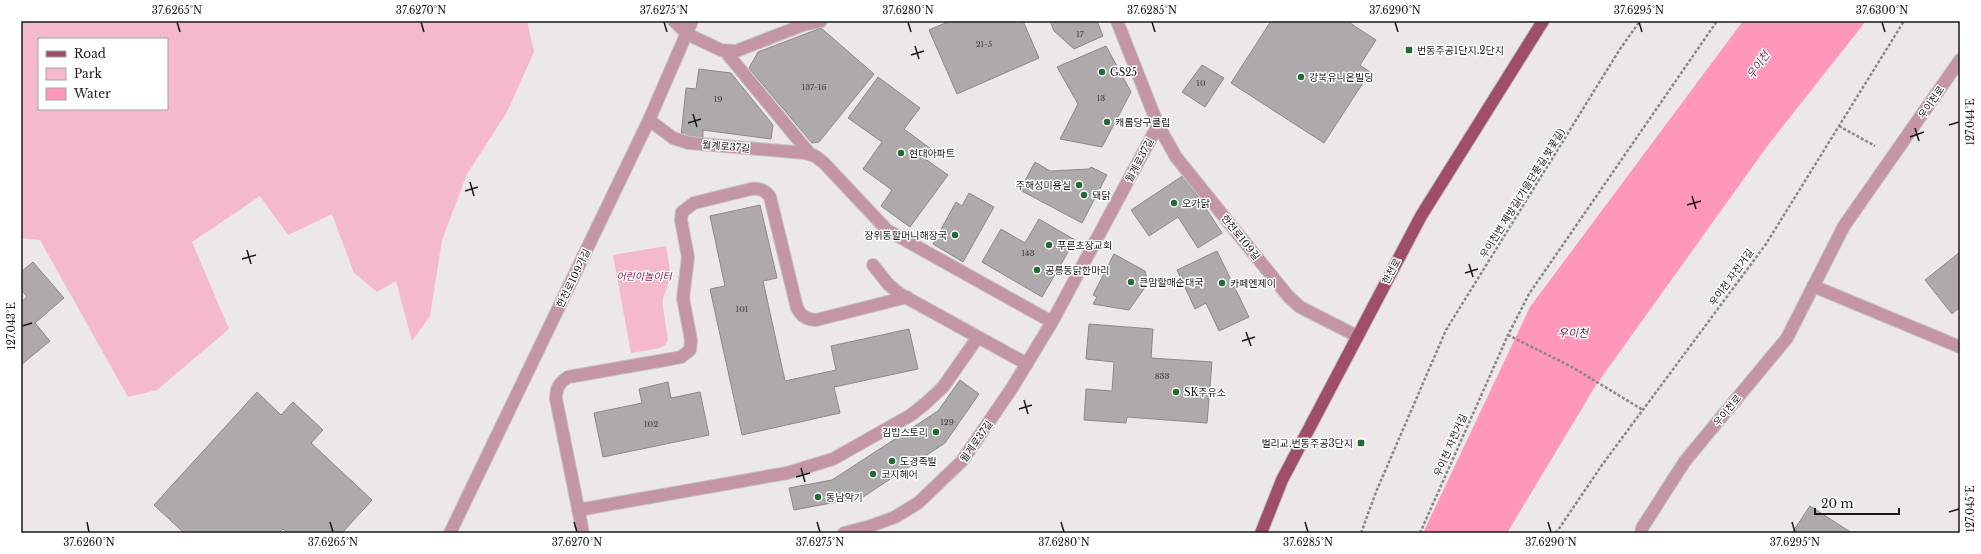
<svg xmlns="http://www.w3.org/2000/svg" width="1981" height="554" font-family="'Libre Baskerville','Noto Sans KR',serif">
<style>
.green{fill:#f4b9cb;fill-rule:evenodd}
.water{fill:#ff97ba}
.building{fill:#aea9aa;stroke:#8e888a}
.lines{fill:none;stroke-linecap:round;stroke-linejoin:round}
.minor-casing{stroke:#c6c2c3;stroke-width:14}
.major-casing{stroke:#c6c2c3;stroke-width:14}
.path{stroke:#8a8788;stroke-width:2.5;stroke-dasharray:3 2;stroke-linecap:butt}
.minor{stroke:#c495a3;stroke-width:12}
.major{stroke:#9e4e6a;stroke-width:12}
.ticks{fill:none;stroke:#1a1819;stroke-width:1.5}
.poi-dot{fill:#236a36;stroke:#fff;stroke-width:1.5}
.labels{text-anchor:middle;stroke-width:3;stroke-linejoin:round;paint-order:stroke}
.number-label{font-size:8px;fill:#3f3c3d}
.poi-label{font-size:10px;fill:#1a1819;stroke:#fff;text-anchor:start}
.street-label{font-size:10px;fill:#1a1819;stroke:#fff}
.park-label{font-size:10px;font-style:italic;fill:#8c124c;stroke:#fff}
.water-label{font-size:11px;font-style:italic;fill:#751b42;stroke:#fff}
.neatline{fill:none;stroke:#1a1819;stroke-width:1.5}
.ticks-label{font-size:10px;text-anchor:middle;fill:#1a1819}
</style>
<rect width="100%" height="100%" fill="#ece7e8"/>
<!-- green -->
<path class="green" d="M21,21H527L534,52L507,112L467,174L442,240L430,316L412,341L396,281L377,292L354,273L332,214L288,235L260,196L192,242L229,329L157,390L128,397L40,240L21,238ZM39,39H167V109H39Z
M666,246L671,277L663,298V307L668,340L665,345L660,348L631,353L613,255Z"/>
<!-- water -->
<path class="water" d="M1743,21H1866L1768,145L1596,385L1507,533H1423L1530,307Z"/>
<!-- building -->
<path class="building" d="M950,21H1023L1039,58L957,94L929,30Z
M1050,21H1097L1103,36L1074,49L1054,31Z
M1271,21H1347L1376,40L1360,65L1370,72L1324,143L1231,83Z
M821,28L874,74L819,142L812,143L749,68L758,52Z
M1106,46L1131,92L1102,147L1060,139L1078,104L1057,67Z
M1202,65L1224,78L1205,107L1182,92Z
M699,69L731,73L773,125L771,139L703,130V139L681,136L686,88L696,89Z
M878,77L920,108L904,129L931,149L924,158L948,175L910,227L881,206L892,190L863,169L882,142L848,118Z
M1035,162L1050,171L1089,169L1091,167L1107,175L1082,223L1020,190Z
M1184,175L1222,233L1198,248L1178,217L1149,236L1131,210Z
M969,193L994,207L963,262L933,244L956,202L962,206Z
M760,205L777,278L763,281L785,381L836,370L831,346L909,329L918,369L834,387L840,413L742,435L710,289L725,286L710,216Z
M1039,219L1075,240L1042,297L982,262L1001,229L1025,243Z
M1217,251L1249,317L1219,331L1206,303L1195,309L1177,270Z
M1960,252V307L1952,314L1925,280Z
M1114,254L1145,271L1148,283L1129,310L1093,304L1097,297L1093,295Z
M33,262L64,298L35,323L50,341L21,365V302L27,297L21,289V272Z
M1089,324L1153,329L1151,358L1212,362L1207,423L1127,417L1126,423L1084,420L1086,389L1112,391L1114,362L1086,359Z
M960,380L979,394L945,443L863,497L794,510L789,488L832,480L938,411Z
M668,382L671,398L700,392L709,435L603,457L594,413L642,403L639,389Z
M257,392L281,415L293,402L323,430L311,443L372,500L342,533H288L283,529L279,533H184L154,505Z
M1810,506L1852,533H1792Z"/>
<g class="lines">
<!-- minor casing -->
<g class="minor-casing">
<path id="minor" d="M674,21L687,34L721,50L736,51L803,25L821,21
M1117,21L1158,125L1176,157L1288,296L1300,307L1357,336
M725,51L810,154
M649,120L673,138L689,143L805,153L815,156L824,163L887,230L1052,322
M873,265L888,284L900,294L1027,364
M1813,286L1960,347
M578,510L787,473L833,459L911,415L926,403L943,387L978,337
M450,533L649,120L692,21
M583,533L556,399C556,388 559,383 568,377L671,359L681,357L690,350L691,340L683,298L688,257L681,220L682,212L694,203L751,189C760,188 765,190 770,197L797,308C802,317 806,319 816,320L907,297
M844,533L871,526L895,517L918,503L962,461L1012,388L1052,322L1158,125
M1641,533L1642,528L1685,461L1787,338L1844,226L1960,60"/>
</g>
<!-- major casing -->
<g class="major-casing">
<path id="major" d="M1261,533L1282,480L1421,216L1543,21"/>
</g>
<!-- path -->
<path class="path" d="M1839,126L1875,146
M1508,335L1572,367L1643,410
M1361,533L1376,492L1446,330L1620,49L1640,21
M1420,533L1508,335L1529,294L1717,21
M1556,533L1602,465L1766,244L1904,21"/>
<!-- minor -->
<use href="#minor" class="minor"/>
<!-- major -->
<use href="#major" class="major"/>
</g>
<!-- ticks -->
<path class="ticks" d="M177,22L180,32M421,22L424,32M664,22L667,32M908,22L911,32M1152,22L1155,32M1395,22L1398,32M1639,22L1642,32M1882,22L1885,32M915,46L919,59M911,55L924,51M693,114L697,127M688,123L701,119M1949,125L1959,122M1915,128L1919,141M1910,137L1924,132M470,182L474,196M465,191L478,187M1692,196L1696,209M1687,205L1701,201M247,250L251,264M242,259L256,255M1469,264L1473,277M1465,273L1478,269M22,326L32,323M1246,332L1251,346M1242,341L1255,337M1024,400L1028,414M1019,409L1032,405M801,468L805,482M796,477L810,473M1949,512L1959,509M87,522L89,532M330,522L333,532M574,522L577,532M817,522L820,532M1061,522L1064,532M1305,522L1308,532M1548,522L1551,532M1792,522L1795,532"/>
<!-- markers -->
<g class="poi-dot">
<rect x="1405" y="46" width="8" height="8" rx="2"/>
<circle cx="1102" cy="72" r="4"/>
<circle cx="1301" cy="77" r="4"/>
<circle cx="1107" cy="122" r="4"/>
<circle cx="901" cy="153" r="4"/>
<circle cx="1079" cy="185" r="4"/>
<circle cx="1084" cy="195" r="4"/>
<circle cx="1174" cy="203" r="4"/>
<circle cx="955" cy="235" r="4"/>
<circle cx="1049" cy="245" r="4"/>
<circle cx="1037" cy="270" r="4"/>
<circle cx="1131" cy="282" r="4"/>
<circle cx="1222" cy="283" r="4"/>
<circle cx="1176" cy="392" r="4"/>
<circle cx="936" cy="432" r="4"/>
<rect x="1357" y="439" width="8" height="8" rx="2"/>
<circle cx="892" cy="461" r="4"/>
<circle cx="873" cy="474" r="4"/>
<circle cx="818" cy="497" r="4"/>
</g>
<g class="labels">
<!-- number labels -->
<g class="number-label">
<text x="1080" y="37">17</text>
<text x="984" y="47">21-5</text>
<text x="1201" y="86">10</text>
<text x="814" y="90">137-16</text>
<text x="1101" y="101">13</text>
<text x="718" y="102">19</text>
<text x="1028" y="256">143</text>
<text x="742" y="312">101</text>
<text x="1162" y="379">833</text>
<text x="947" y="425">129</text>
<text x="651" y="427">102</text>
</g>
<!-- poi labels -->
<g class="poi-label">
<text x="1417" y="54">번동주공1단지.2단지</text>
<text x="1110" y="76">GS25</text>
<text x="1309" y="81">강북유니온빌딩</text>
<text x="1115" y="126">캐롬당구클럽</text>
<text x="909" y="157">현대아파트</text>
<text x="1071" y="189" text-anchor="end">주해성미용실</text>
<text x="1092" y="199">돼닭</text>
<text x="1182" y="207">오가닭</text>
<text x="947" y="239" text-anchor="end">장위동할머니해장국</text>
<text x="1057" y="249">푸른초장교회</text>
<text x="1045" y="274">공릉동닭한마리</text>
<text x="1139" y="286">큰맘할매순대국</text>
<text x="1230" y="287">카페엔제이</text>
<text x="1184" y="396">SK주유소</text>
<text x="928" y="436" text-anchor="end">김밥스토리</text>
<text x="1353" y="447" text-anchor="end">벌리교.번동주공3단지</text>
<text x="900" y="465">도경족발</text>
<text x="881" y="478">코지헤어</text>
<text x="826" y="501">동남악기</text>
</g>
<!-- street labels -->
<g class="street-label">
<text transform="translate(1931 102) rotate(-55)" y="4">우이천로</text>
<text transform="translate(726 146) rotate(5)" y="4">월계로37길</text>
<text transform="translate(1139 160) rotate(-62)" y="4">월계로37길</text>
<text transform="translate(1522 193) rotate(-58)" y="4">우이천변 제방길(가을단풍길,벚꽃길)</text>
<text transform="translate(1241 237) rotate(51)" y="4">한천로109길</text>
<text transform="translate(1391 271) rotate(-62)" y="4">한천로</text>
<text transform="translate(1731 277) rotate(-54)" y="4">우이천 자전거길</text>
<text transform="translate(573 278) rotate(-64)" y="4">한천로109가길</text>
<text transform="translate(1727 410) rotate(-50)" y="4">우이천로</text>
<text transform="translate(976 441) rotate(-55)" y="4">월계로37길</text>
<text transform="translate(1450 445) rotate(-66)" y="4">우이천 자전거길</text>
</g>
<!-- park labels -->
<g class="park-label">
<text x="644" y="280">어린이놀이터</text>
</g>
<!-- water labels -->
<g class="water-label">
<text transform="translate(1758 65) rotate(-55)" y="4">우이천</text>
<text x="1573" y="337">우이천</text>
</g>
</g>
<!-- border -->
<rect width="1981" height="554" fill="none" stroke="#ffffff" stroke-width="44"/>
<!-- legend -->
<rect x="38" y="38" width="130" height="72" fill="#ffffff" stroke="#a3a3a3"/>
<rect x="46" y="51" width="20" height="6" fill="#9e4e6a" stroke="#a3a3a3"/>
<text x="74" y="58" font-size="12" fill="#1a1819">Road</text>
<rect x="46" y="68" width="20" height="12" fill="#f4b9cb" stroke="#a3a3a3"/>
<text x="74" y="78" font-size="12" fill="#1a1819">Park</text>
<rect x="46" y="88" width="20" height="12" fill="#ff97ba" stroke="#a3a3a3"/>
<text x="74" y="98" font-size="12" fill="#1a1819">Water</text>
<!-- scale -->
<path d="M1815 508v6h84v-6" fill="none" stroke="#1a1819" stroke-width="2"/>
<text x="1821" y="508" font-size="12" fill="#1a1819" stroke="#ffffff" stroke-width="3" paint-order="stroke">20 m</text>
<rect x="22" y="22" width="1937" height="510" class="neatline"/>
<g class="ticks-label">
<text x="177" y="14">37.6265°N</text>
<text x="421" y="14">37.6270°N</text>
<text x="664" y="14">37.6275°N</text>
<text x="908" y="14">37.6280°N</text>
<text x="1152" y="14">37.6285°N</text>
<text x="1395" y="14">37.6290°N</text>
<text x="1639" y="14">37.6295°N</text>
<text x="1882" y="14">37.6300°N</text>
<text transform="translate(1970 122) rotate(-90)" y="4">127.044°E</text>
<text transform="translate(11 326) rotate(-90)" y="4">127.043°E</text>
<text transform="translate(1970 509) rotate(-90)" y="4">127.045°E</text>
<text x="89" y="546">37.6260°N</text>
<text x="333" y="546">37.6265°N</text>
<text x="577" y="546">37.6270°N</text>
<text x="820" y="546">37.6275°N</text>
<text x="1064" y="546">37.6280°N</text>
<text x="1308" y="546">37.6285°N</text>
<text x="1551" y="546">37.6290°N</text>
<text x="1795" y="546">37.6295°N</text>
</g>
</svg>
